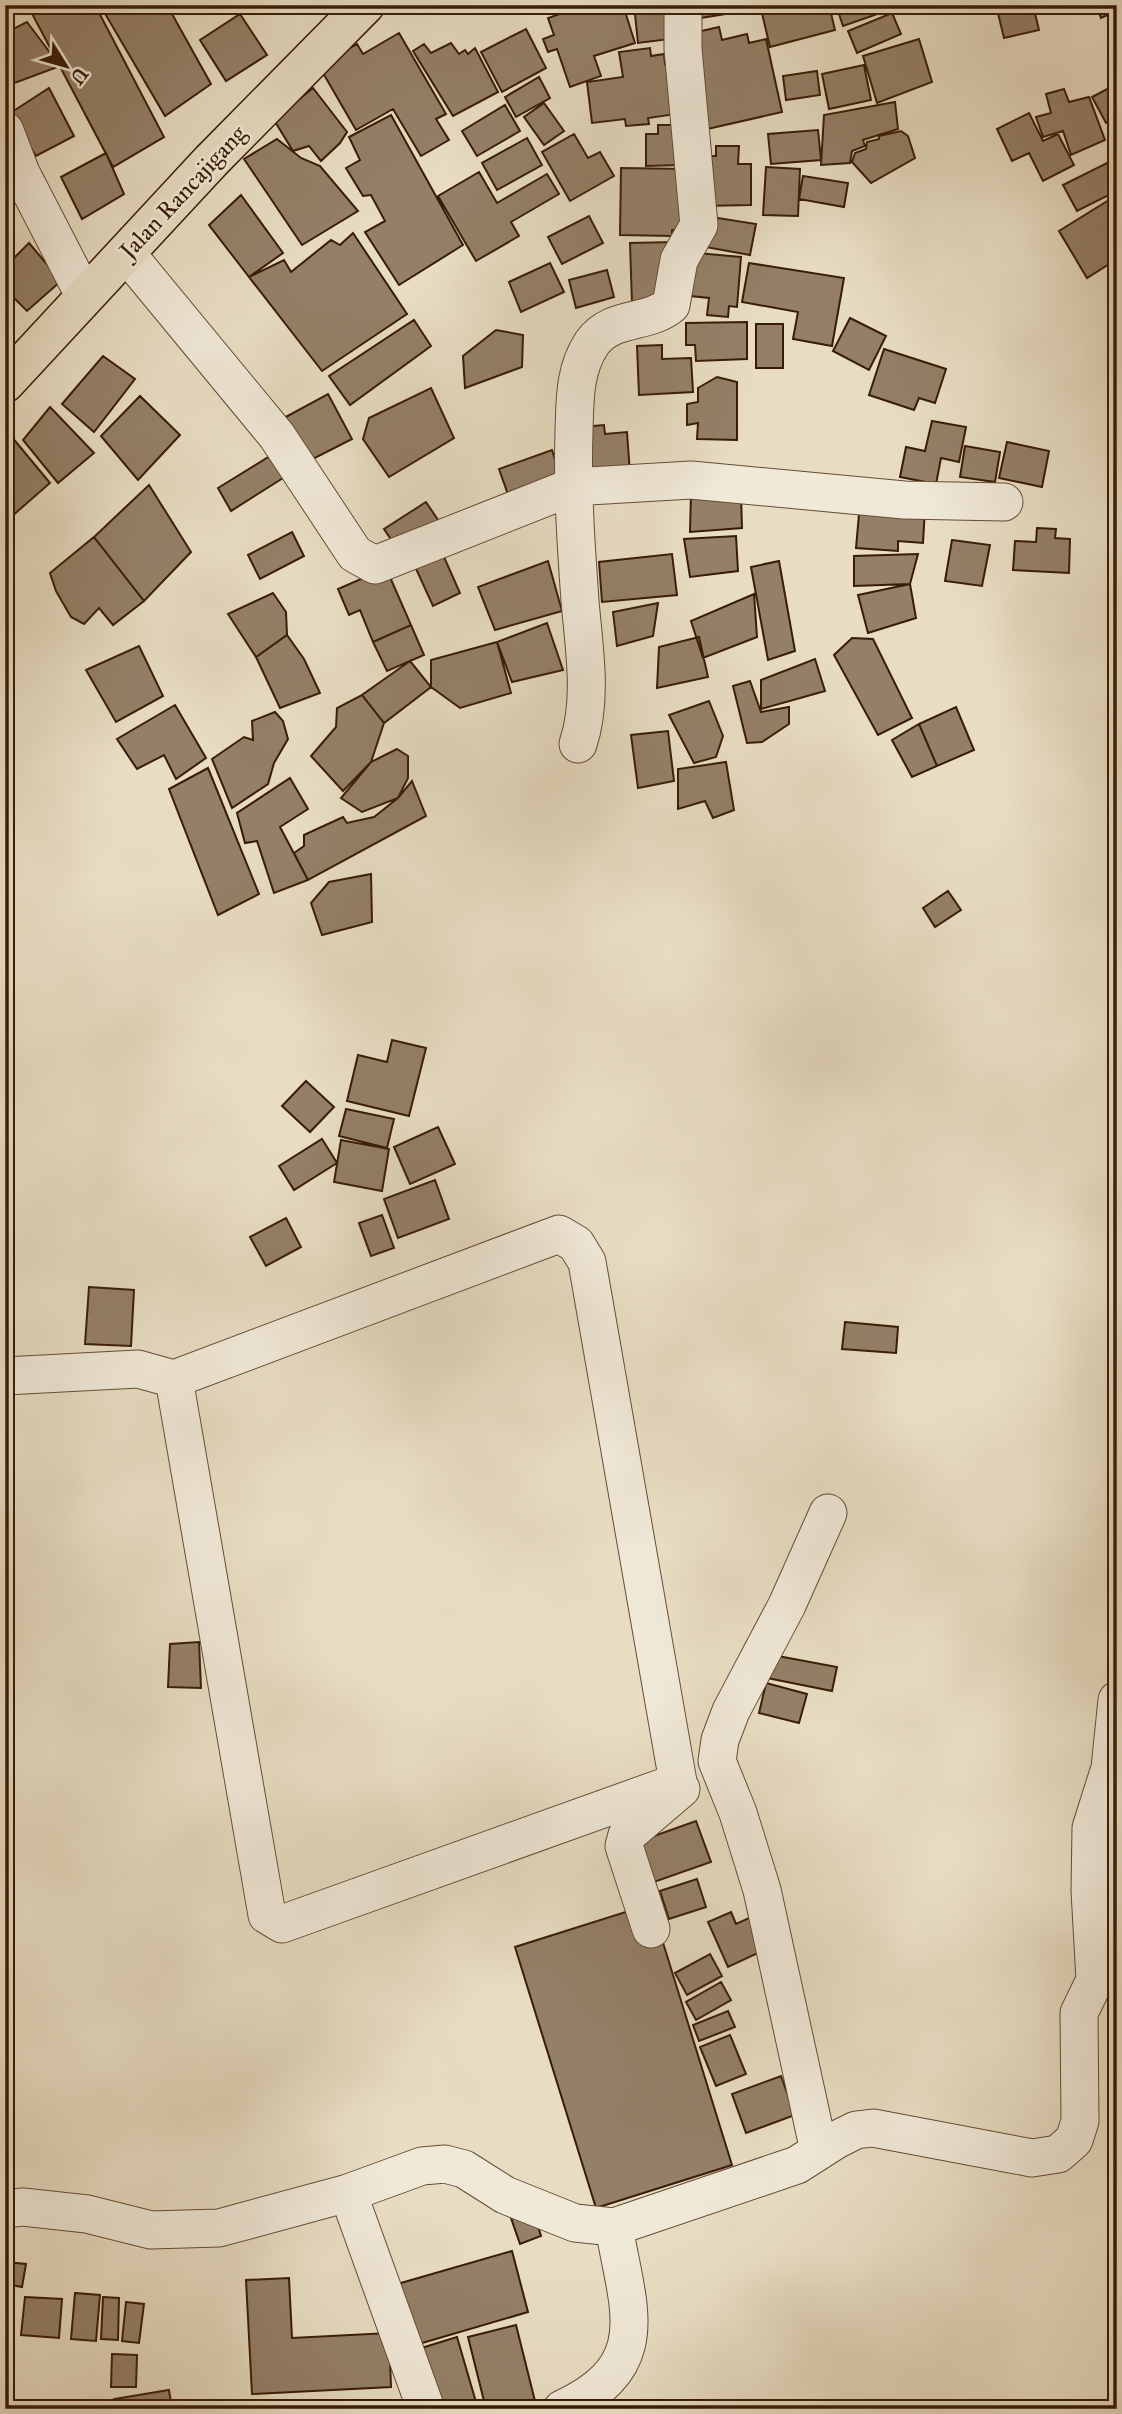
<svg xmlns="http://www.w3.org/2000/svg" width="1122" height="2414" font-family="'IM FELL Great Primer',serif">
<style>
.building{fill:#948068;stroke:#391c05;stroke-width:2}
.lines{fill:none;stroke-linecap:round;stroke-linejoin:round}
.minor-casing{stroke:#654c34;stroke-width:39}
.major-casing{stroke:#391c05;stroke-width:41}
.minor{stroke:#f0e9d8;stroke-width:37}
.major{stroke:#e8ddc3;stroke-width:38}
.labels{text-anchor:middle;stroke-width:5;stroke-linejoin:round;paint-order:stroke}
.street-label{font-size:24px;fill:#391c05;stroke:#f0e9d8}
</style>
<rect width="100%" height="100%" fill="#e8ddc3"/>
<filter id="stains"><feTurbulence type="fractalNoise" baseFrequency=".00286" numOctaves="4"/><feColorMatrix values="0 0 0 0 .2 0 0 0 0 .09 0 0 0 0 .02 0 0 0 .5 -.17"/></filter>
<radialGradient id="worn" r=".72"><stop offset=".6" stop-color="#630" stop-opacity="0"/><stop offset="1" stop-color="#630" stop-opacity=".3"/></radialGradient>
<!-- building -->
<path class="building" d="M95,5L164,137L113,167L28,6Z
M100,5H167L211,84L165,116Z
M576,5H623L635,43L594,56L601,76L570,87L557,49L548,52L543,39L554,35L548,18L577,8Z
M634,5H675L678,38L638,43Z
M692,5H738L739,12L694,19Z
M760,5H829L835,30L770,47Z
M836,5H890L892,9L843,26Z
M996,5H1033L1039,30L1004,38Z
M1096,5H1117V11L1101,18Z
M892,13L901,34L857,53L848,31Z
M240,14L267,55L226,81L200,40Z
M27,22L60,66L9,85L5,78V33Z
M719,27L722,40L747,34L749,43L766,39L782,112L703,130L697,32Z
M526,29L546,68L502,92L481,52Z
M399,33L446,114L436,119L449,140L421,156L393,109L356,130L319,66L357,44L363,54Z
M919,39L932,82L877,103L863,56Z
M451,43L459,54L465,50L468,54L475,48L498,92L453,116L413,51L424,44L431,53Z
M650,48L651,56L664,54L665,64L676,62L683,113L648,118L649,124L626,126L625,119L592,123L587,82L623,77L619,52Z
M864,65L871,100L829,109L822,74Z
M817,71L820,95L786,100L783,76Z
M539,77L550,98L516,117L505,97Z
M1117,84V117L1106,123L1092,97Z
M49,88L74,136L36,156L9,114Z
M313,88L347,132L340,143L321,161L309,146L293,151L274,120Z
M1064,89L1069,102L1089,97L1105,140L1071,155L1063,131L1043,137L1036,117L1051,113L1046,94Z
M895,102L898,129L863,140L865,146L852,151L850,163L821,165L824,115Z
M544,103L564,131L544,145L524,117Z
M505,105L520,131L477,156L462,131Z
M1029,113L1043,141L1058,134L1074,165L1043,181L1029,153L1012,161L997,129Z
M391,115L463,245L399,285L365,232L385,221L371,195L363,196L346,168L360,160L349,137Z
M658,125H682V165L646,166V134H658Z
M818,130L821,160L771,164L768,134Z
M901,131L908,136L915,158L871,183L852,162L855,153L866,149L867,142L879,139V136Z
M574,134L588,158L600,152L614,176L570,201L542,152Z
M527,138L542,165L497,190L482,163Z
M277,139L301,158L320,166L358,211L302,245L244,159Z
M716,146H739L738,164H751V205L701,206L702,156H716Z
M106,153L124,194L82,219L61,177Z
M1107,163L1117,181V191L1077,211L1063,185Z
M766,167L800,169L798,216L763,215Z
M621,168L690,169L688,230H672V236L620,235Z
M479,172L497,203L547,174L559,194L511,222L519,236L476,261L438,196Z
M803,176L848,183L844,207L799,199Z
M241,195L283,253L249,277L209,225Z
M1117,195V259L1087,278L1059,231Z
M589,216L603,243L562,264L548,237Z
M705,216L756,224L750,255L700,246Z
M353,233L407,314L322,371L249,277L284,260L291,272L331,240L340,245Z
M674,242L665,303L632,304L630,243Z
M29,243L61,281L27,311L5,289V267Z
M686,252L741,257L737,307L729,306L728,317L707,315L709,298L681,295Z
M550,263L564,292L521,312L509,282Z
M749,263L844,278L832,346L793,339L798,312L742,302Z
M607,270L614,297L576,308L569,280Z
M850,318L886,336L869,370L833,351Z
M414,320L431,346L350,405L329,376Z
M747,322V359L696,361L695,345H686V323Z
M756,324H783V368H756Z
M496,330L523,335L522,367L465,388L463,356Z
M662,345V359L691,358L693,392L639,395L637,346Z
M884,349L946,369L935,403L919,398L914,410L869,395Z
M103,356L135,379L94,432L62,404Z
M717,377L737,382V440L697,439L698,423L687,425V404L698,402V388Z
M431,388L454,438L389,477L363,439L369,418Z
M328,394L352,439L305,463L282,419Z
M140,396L180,435L138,480L101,436Z
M50,407L94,453L58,483L23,440Z
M932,421L966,427L959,462L941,458L936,484L900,477L906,447L925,451Z
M604,425L605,434L627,432L630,473L586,476L582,427Z
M6,430L50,483L11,517L5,509Z
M1007,442L1049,451L1042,487L999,478Z
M965,446L1000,452L995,482L960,477Z
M552,450L563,484L511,503L499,469Z
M278,451L291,473L231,511L218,488Z
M149,485L191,552L144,601L94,537Z
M691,494L741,496L742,528L690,532Z
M426,502L442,526L400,553L384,529Z
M860,503L925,508L923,543L898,541V551L856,548Z
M1037,528L1056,529L1055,538L1070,539L1069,573L1013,570L1015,541L1036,542Z
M292,532L304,556L260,579L248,555Z
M736,536L738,571L690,577L684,539Z
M94,537L144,601L113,625L99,608L84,624L71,617L56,591L50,573Z
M952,540L990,545L982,586L945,581Z
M440,548L460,593L433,606L412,560Z
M672,554L677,595L602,602L599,562Z
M918,554L910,584L854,586V556Z
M548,561L562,611L495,630L478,587Z
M779,561L795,651L768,660L751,567Z
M386,568L411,625L373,642L360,610L349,615L338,589Z
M910,584L916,618L868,633L858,595Z
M273,593L286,612L287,635L256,657L228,614Z
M754,594L757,637L703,658L691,621Z
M658,603L653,636L617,646L613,612Z
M547,623L563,670L512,682L497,642Z
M411,625L424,655L387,671L373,642Z
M287,635L304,659L320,693L280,708L256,657Z
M699,637L708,677L657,688L659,647Z
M852,638L873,639L912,718L878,735L834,655Z
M497,642L511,693L460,708L431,687V660Z
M139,646L163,696L116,722L86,670Z
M815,659L825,691L761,709V680Z
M410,661L431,687L384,723L362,695Z
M750,681L761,712L789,707V724L762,742L747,743L733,686Z
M362,695L384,723L371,762L343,791L311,756L336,727L337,708Z
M709,701L723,736L716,757L694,763L669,715Z
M175,705L206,758L176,779L164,755L137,769L117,739Z
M956,707L974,750L937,766L919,724Z
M275,712L283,721L288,739L274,763L268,784L232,808L212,759L244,737L253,740L252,721Z
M919,724L937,766L912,777L892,740Z
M668,731L674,781L638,788L631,735Z
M397,749L408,756V778L398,798L362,812L341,798L371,762Z
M726,762L734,810L713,818L705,801L678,809V769Z
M208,768L259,894L218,915L169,789Z
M290,778L308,809L280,827L308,880L274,893L257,841L245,843L237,813Z
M412,781L426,816L308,880L294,853L304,846V835L343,817L347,823L374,817L398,798Z
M371,874L372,922L322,935L311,903L329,882Z
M948,891L961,910L935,927L923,908Z
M392,1040L426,1048L409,1116L347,1101L358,1055L387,1062Z
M306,1081L334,1107L310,1132L282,1106Z
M346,1109L394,1119L387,1148L339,1136Z
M438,1127L455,1164L410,1184L394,1147Z
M322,1139L337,1163L294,1190L279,1166Z
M341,1140L389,1149L382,1191L334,1182Z
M435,1180L449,1219L398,1238L384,1199Z
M382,1215L394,1248L371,1256L359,1223Z
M286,1218L301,1247L266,1266L250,1237Z
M89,1287L134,1290L131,1346L85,1344Z
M845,1322L898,1327L896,1353L842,1349Z
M199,1642L201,1688L168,1687L170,1644Z
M767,1654L837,1667L832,1691L762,1677Z
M766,1683L807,1694L799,1723L759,1713Z
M696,1821L711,1862L651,1883L637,1842Z
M697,1879L706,1907L669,1919L660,1891Z
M651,1904L732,2165L596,2208L515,1947Z
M731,1912L736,1924L758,1914L773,1946L728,1967L708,1922Z
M710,1954L722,1976L687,1995L675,1973Z
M721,1982L731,2000L696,2020L686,2002Z
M728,2011L735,2027L699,2041L693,2025Z
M730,2035L746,2074L716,2086L700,2047Z
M781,2076L795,2115L746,2133L732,2094Z
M533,2210L541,2236L520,2244L511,2218Z
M512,2251L528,2312L412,2346L394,2285Z
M5,2262L26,2264L22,2287L5,2284Z
M289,2278L292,2338L389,2333L391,2387L252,2394L246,2280Z
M75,2293L100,2295L96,2341L71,2339Z
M25,2297L62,2299L59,2338L21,2335Z
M103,2297L119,2298L118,2340L101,2339Z
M126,2302L144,2304L139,2343L122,2341Z
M5,2309H13V2344H5Z
M516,2325L537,2409H486L468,2337Z
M457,2337L478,2409H431L415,2350Z
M112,2354L137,2355L136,2387H111Z
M169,2390L172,2409H115L114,2399Z"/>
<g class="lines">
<!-- minor casing -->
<g class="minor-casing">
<path id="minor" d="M5,131L21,173L85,297
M126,253L277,436L355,554L375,565L572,487L691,480L904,500L1004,502
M578,744C593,699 584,648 580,601C576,544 572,488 574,431C575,400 574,370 592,343C612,315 647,325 671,305L679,260L699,225L683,49V5
M5,1376L138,1369L174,1379L559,1234L576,1244L587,1262L678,1782L282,1924L267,1915L174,1379
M651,1929L624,1846L627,1835L681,1789
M819,2151L762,1890L738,1813L717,1761L720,1740L731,1711L787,1605L828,1513
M348,2193L426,2409
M5,2209L23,2207L87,2214L151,2230L219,2228L348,2193L422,2166L445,2164L464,2169L505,2195L575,2223L614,2227L797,2165L836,2140L856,2130L873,2128L1032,2158L1058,2154L1074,2140L1080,2121L1079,2013L1095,1980L1090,1891L1091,1828L1110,1768L1117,1700
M562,2409C656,2366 628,2309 614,2227"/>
</g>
<!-- major casing -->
<g class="major-casing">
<path id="major" d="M5,383L211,161L365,5"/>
</g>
<!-- minor -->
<use href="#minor" class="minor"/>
<!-- major -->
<use href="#major" class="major"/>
</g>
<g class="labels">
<!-- street labels -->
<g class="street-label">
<text transform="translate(183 192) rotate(-47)" y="8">Jalan Rancajigang</text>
</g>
</g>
<!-- margin -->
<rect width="1122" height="2414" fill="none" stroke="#e8ddc3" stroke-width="28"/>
<rect x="7" y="7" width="1108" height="2400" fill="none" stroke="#391c05" stroke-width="3.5"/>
<rect x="14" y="14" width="1094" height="2386" fill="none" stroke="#391c05" stroke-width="2"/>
<!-- north arrow -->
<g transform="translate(66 66) rotate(127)" stroke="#f0e9d8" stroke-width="5" paint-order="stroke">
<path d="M0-5L12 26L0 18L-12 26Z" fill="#391c05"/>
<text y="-10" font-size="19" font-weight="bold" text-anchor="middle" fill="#391c05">U</text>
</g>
<rect width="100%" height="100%" filter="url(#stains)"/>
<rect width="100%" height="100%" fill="url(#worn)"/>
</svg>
